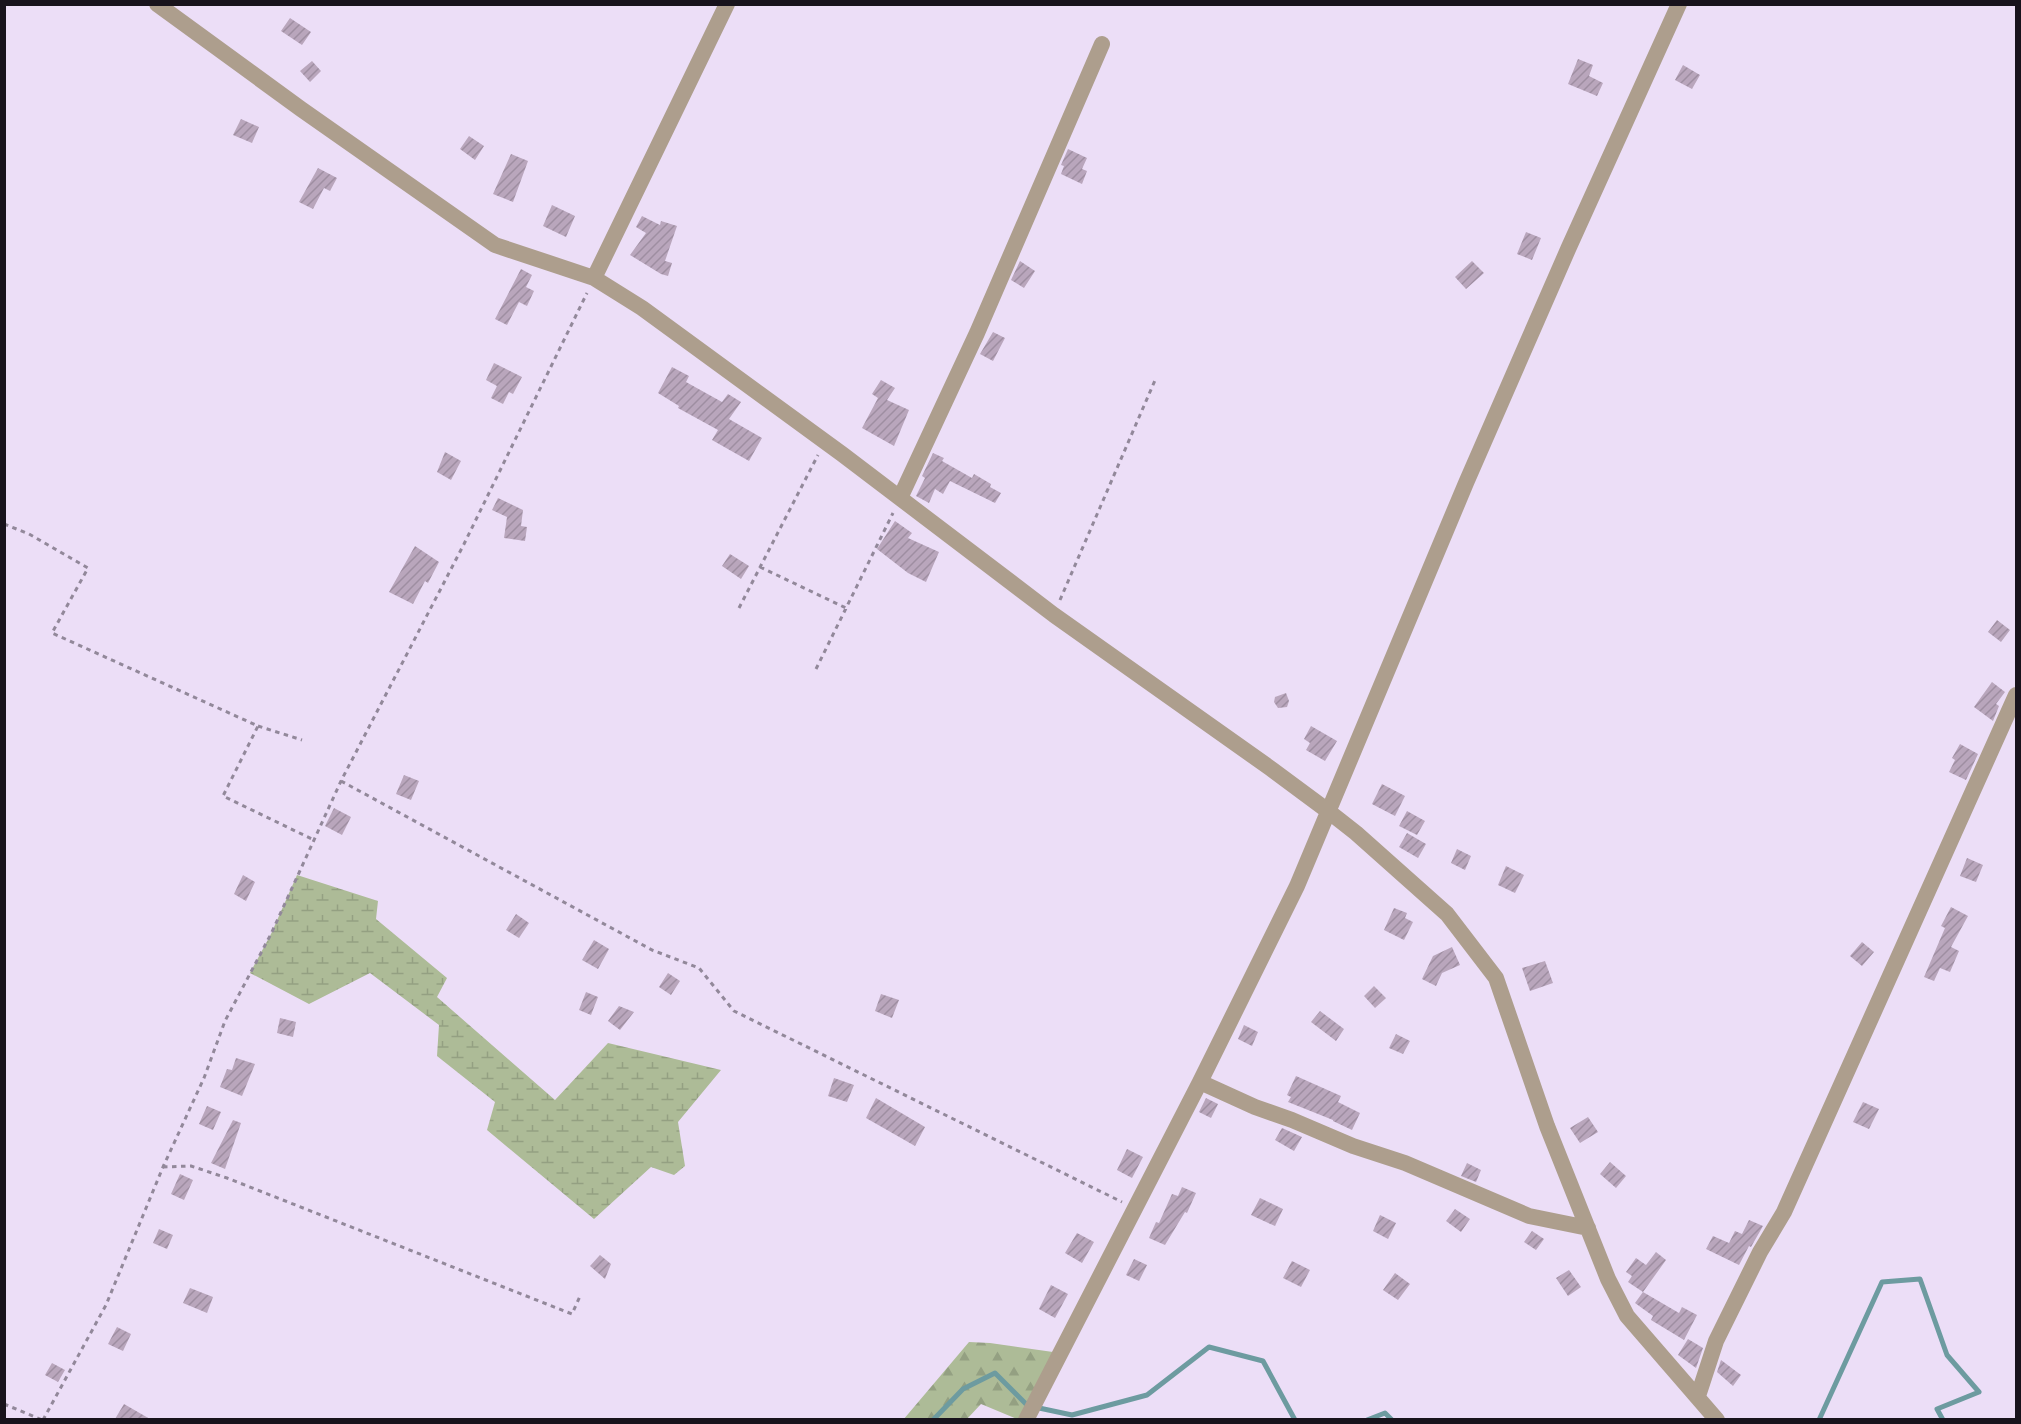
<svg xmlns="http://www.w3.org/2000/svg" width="2021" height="1424" font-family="'Fira Sans',sans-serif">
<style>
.forest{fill:url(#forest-firs)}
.wetland{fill:url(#wetland-marsh)}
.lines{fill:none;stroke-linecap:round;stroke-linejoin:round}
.stream{stroke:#6d9ba0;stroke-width:5}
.building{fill:url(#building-hatch)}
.path{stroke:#92889a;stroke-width:3;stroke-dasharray:4.5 4.5;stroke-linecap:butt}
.street{stroke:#ad9e8d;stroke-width:16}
</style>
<defs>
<pattern id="forest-firs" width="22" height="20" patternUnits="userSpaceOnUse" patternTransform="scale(1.5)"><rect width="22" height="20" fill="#adbb97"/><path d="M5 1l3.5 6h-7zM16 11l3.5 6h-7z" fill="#94a082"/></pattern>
<pattern id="wetland-marsh" width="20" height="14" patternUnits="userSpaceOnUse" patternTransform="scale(1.5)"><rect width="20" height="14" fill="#adbb97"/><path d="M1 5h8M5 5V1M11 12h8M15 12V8" fill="none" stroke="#94a082"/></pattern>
<pattern id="building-hatch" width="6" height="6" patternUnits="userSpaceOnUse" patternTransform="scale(1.5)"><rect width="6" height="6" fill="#b9a6bc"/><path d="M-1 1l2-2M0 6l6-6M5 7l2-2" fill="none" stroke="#9e8ea1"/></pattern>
</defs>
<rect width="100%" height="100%" fill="#ecdef7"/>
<!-- forest -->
<path class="forest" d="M969,1342L990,1343L1060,1353L1026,1419H1017L981,1404L967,1419L903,1420Z"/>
<!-- wetland -->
<path class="wetland" d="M297,875L378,901L376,919L447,978L437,997L555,1100L608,1043L721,1070L678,1122L685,1166L674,1175L651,1167L594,1219L487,1130L495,1102L437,1056L439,1025L370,973L309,1004L250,973L271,934Z"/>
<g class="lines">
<!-- stream -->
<path class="stream" d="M1039,1408L1072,1415L1147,1395L1209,1347L1263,1361L1295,1420
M933,1420L963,1389L995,1373L1026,1404
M1367,1420L1385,1413L1392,1420
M1819,1420L1882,1282L1920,1279L1947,1355L1979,1392L1937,1409L1943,1420"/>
</g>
<!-- building -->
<path class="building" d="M290,18L311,32L302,45L281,31Z
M1578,59L1593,65L1589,76L1603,83L1597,96L1568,84Z
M312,61L321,71L310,82L300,71Z
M1683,65L1700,75L1692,89L1675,80Z
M241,119L259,127L252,143L233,135Z
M469,136L484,146L475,160L460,149Z
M1068,149L1087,158L1082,169L1087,171L1082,184L1061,174L1064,166L1061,165Z
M511,154L528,161L513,202L493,194Z
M318,168L337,178L330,191L324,188L313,209L299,202Z
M552,205L575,216L566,237L543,226Z
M642,216L660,225L661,221L677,226L665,261L672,263L668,276L661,274L630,255L646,233L636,227Z
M1526,232L1541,238L1532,260L1517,254Z
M1020,261L1035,271L1024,288L1011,280Z
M1472,261L1484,273L1466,289L1455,277Z
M521,269L532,275L526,287L534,291L527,306L519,302L507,325L495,319Z
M993,332L1005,338L993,361L980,354Z
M494,363L522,377L513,394L509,392L503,404L491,398L497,386L486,380Z
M672,367L689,376L686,382L722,402L728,394L741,402L729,419L762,438L749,461L712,440L718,430L678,408L679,406L658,393Z
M881,380L895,388L887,400L909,410L894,446L862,428L878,398L872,394Z
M445,452L461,461L451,480L437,472Z
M933,453L944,458L942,461L972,478L974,474L991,484L990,487L1001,493L995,503L950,481L943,494L935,489L929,503L916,496L925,478L922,476Z
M498,498L523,510L521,526L527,527L525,541L504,538L507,517L492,510Z
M895,521L912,533L908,538L939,552L926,582L908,573L877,549Z
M415,546L439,562L428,583L425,581L413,604L389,592Z
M730,554L749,566L741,579L722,566Z
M1997,620L2010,630L2001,642L1988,632Z
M1992,682L2005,692L1996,704L1999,706L1993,721L1974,707Z
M1286,693L1289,701L1287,707L1278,708L1274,702L1275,697Z
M1311,726L1337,741L1325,761L1306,750L1310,743L1304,739Z
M1960,744L1978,754L1966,780L1949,772L1955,760L1952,758Z
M404,775L419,781L411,800L396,794Z
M1382,784L1405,796L1395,816L1372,804Z
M334,808L351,817L342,835L325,826Z
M1407,811L1425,821L1417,835L1399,826Z
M1407,833L1426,844L1418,858L1399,847Z
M1457,849L1471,856L1465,870L1451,863Z
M1967,858L1983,865L1976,882L1960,876Z
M1506,866L1524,875L1515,893L1498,885Z
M243,875L255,882L246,901L234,894Z
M1951,907L1968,916L1951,947L1959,951L1950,972L1940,968L1934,981L1924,977L1945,928L1941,926Z
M1394,908L1407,913L1405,918L1413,922L1404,940L1384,930Z
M516,914L529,923L519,938L506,930Z
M594,940L609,949L598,969L582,960Z
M1862,942L1874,952L1862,966L1850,956Z
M1452,947L1460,965L1442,973L1436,986L1422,979L1433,956Z
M1545,961L1553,983L1530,991L1522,968Z
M668,973L680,981L671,995L659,987Z
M1374,986L1386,998L1375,1008L1364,996Z
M586,992L598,997L591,1015L579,1010Z
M881,994L899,1000L892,1018L875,1011Z
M619,1006L634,1012L620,1030L608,1021Z
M1320,1011L1344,1029L1336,1041L1311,1022Z
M280,1018L296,1022L293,1037L277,1033Z
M1244,1025L1258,1032L1252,1046L1238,1039Z
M1396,1034L1410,1041L1403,1054L1389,1048Z
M236,1058L255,1064L242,1096L220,1087L227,1069L232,1070Z
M1296,1076L1341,1096L1338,1102L1360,1113L1352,1130L1333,1121V1120L1288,1102L1291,1097L1287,1095Z
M834,1078L854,1085L847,1102L828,1096Z
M876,1098L925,1127L915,1146L866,1118Z
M1206,1098L1218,1104L1211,1118L1199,1112Z
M1863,1102L1879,1109L1869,1129L1853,1122Z
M207,1106L221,1112L213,1130L199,1124Z
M1588,1117L1598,1132L1580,1143L1570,1128Z
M233,1120L241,1123L225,1169L211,1163Z
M1282,1128L1302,1137L1294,1151L1275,1140Z
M1127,1149L1143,1157L1132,1178L1117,1170Z
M1610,1162L1626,1176L1616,1188L1600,1174Z
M1467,1163L1481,1170L1476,1182L1461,1176Z
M180,1174L193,1180L184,1200L171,1194Z
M1182,1187L1196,1193L1187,1213L1185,1212L1165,1245L1149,1238L1156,1222L1159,1223L1172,1194L1178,1196Z
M1260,1198L1283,1209L1275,1226L1251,1215Z
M1455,1209L1470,1219L1461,1232L1446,1221Z
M1380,1215L1396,1223L1388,1239L1373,1231Z
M1749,1220L1763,1226L1751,1247L1749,1246L1739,1265L1706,1249L1713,1236L1729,1243L1735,1231L1742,1234Z
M159,1229L173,1235L167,1249L153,1243Z
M1532,1231L1544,1239L1536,1250L1524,1242Z
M1077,1233L1094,1242L1082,1263L1065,1253Z
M1656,1252L1666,1260L1643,1292L1628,1282L1632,1276L1626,1272L1636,1258L1646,1265Z
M600,1255L611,1264L605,1279L590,1266Z
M1134,1259L1147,1265L1139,1281L1126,1275Z
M1292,1261L1310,1270L1301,1287L1283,1278Z
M1569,1270L1581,1287L1568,1296L1556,1278Z
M1395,1273L1410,1284L1398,1300L1383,1290Z
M1051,1285L1068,1294L1055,1318L1039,1309Z
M190,1288L213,1297L207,1313L183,1303Z
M1643,1292L1679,1313L1682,1307L1697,1315L1684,1340L1651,1320L1653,1316L1635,1303Z
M117,1327L131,1334L123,1351L108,1344Z
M1688,1339L1703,1348L1696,1368L1678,1355Z
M1721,1360L1741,1375L1733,1386L1717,1372Z
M52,1363L65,1370L58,1382L45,1375Z
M124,1404L150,1419H115Z"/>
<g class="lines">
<!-- path -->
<path class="path" d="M4,524L29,534L88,568L52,633L258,726L223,796L314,840
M760,567L846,608
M1060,600L1156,378
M739,608L818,455
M816,669L893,513
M258,726L302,740
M341,781L652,950L699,968L734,1011L1122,1202
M163,1167L191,1166L227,1178L572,1314L581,1294
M4,1404L42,1420
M43,1420L106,1305L163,1167L204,1078L225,1021L271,934L341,781L464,544L587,293"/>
<!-- street -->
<path class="street" d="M157,4L301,109L495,245L594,278L642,308L842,454L1054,615L1270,768L1328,811L1356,833L1447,914L1496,978L1547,1126L1608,1279L1627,1316L1717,1420
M594,278L727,4
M900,498L977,333L1102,44
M1200,1082L1255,1107L1292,1120L1353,1146L1405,1163L1529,1216L1588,1228
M1698,1396L1716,1341L1760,1252L1784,1212L2016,695
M1026,1420L1200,1082L1297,886L1466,483L1569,247L1679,4"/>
</g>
<!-- border -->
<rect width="2021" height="1424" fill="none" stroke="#18131c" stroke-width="12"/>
</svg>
